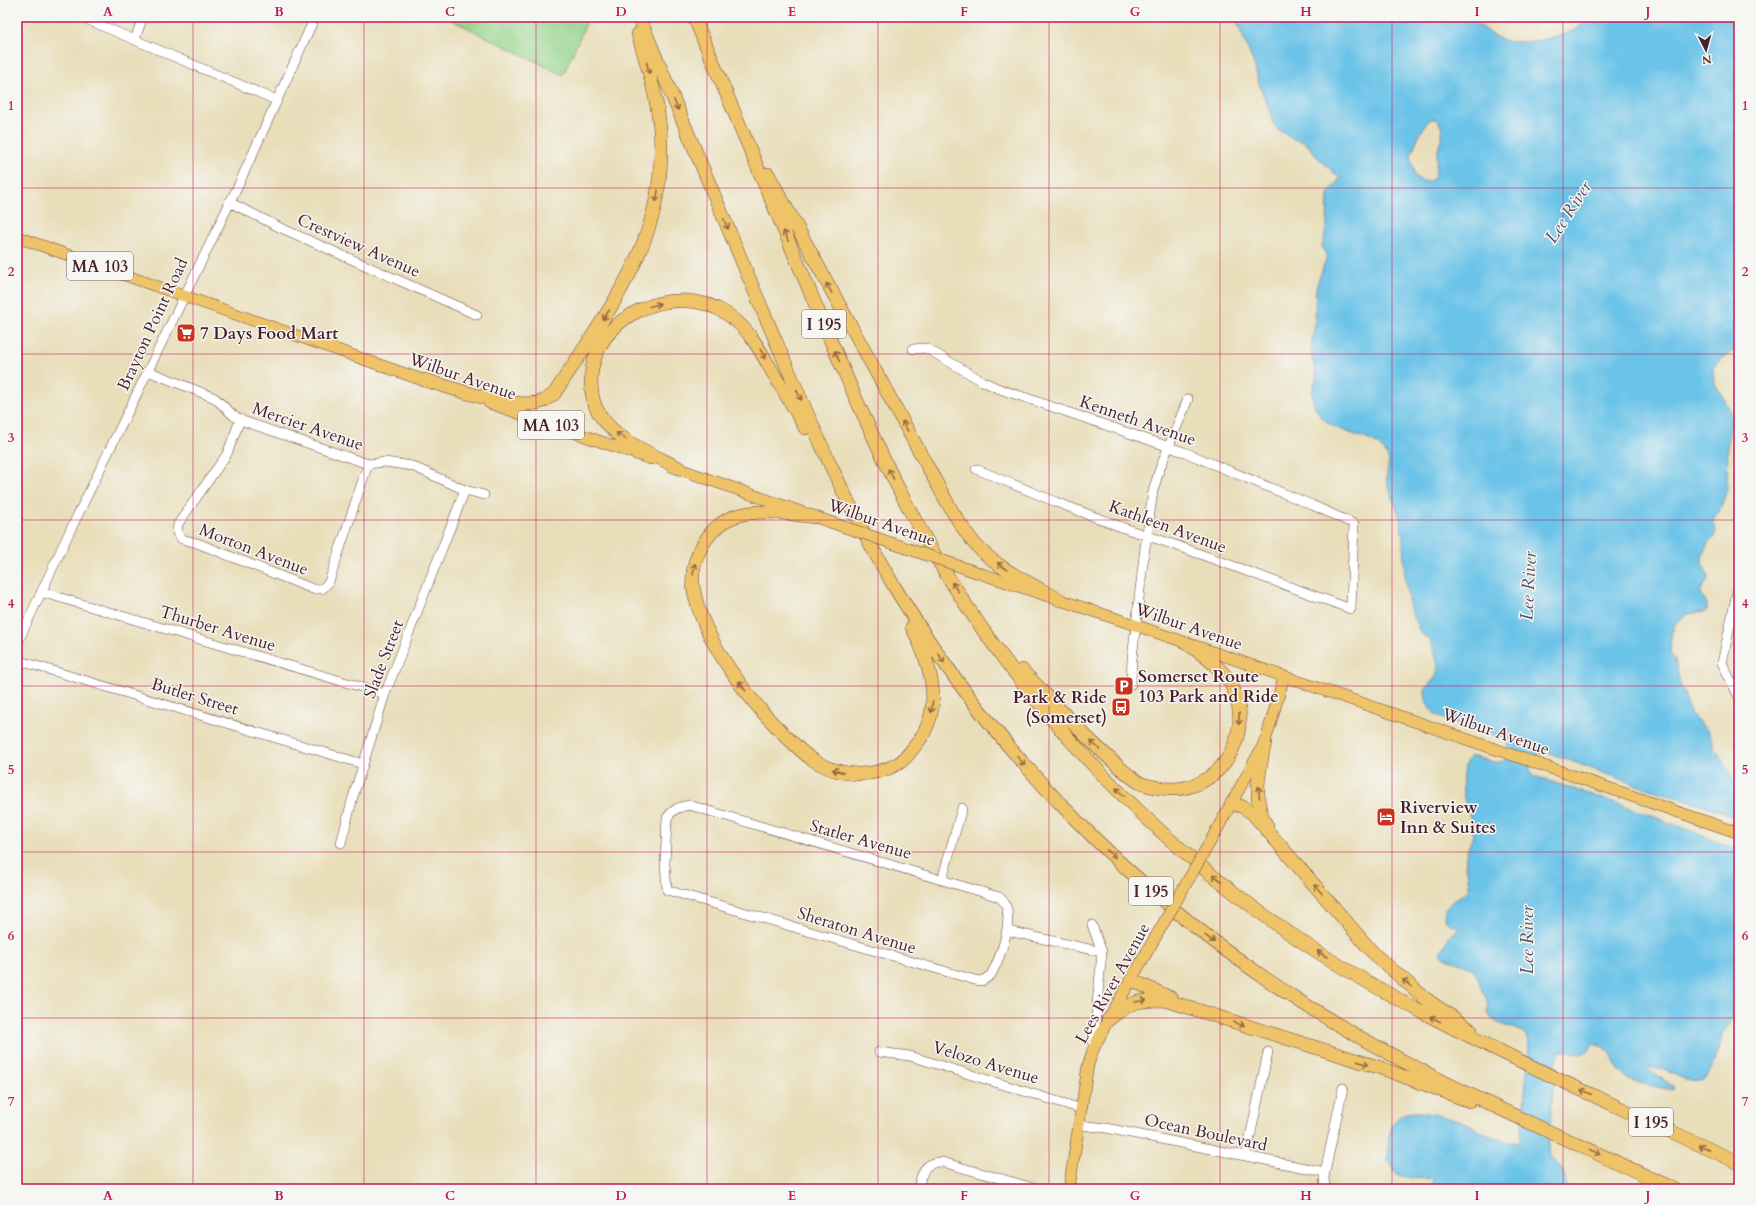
<svg xmlns="http://www.w3.org/2000/svg" width="1756" height="1206" font-family="Cardo,serif">
<style>
.green{fill:#94d48a;stroke:#6f7a5a}
.water{fill:#6ac3e8;stroke:#5a718a;fill-rule:evenodd}
.lines{fill:none;stroke-linecap:round;stroke-linejoin:round}
.minor-casing{stroke:#623c40;stroke-width:10}
.major-casing{stroke:#623c40;stroke-width:12}
.highway-casing{stroke:#623c40;stroke-width:14}
.minor{stroke:#fff;stroke-width:9}
.major{stroke:#efc469;stroke-width:11}
.highway{stroke:#efc469;stroke-width:13}
.major-bridge-casing{stroke:#623c40;stroke-width:12;stroke-linecap:butt}
.major-bridge{stroke:#efc469;stroke-width:11}
.oneway{stroke:#946947}
.grid{fill:none;stroke:#c2185b;stroke-width:1;stroke-opacity:0.55}
.labels{text-anchor:middle;stroke-width:3;stroke-linejoin:round;paint-order:stroke}
.shield{fill:#f6f6f2;stroke:#7e6067;stroke-width:1}
.shield-label{font-size:16px;font-weight:bold;fill:#4a1f2b}
.street-label{font-size:17px;fill:#4a1f2b;stroke:#f6f6f2}
.poi-label{font-size:17px;font-weight:bold;fill:#4a1f2b;stroke:#f6f6f2;text-anchor:start}
.water-label{font-size:18px;font-style:italic;fill:#545064;stroke:#f6f6f2}
.neatline{fill:none;stroke:#c2185b;stroke-width:1.5}
.grid-label{font-size:13px;text-anchor:middle;font-weight:bold;fill:#c2185b}
</style>
<rect width="100%" height="100%" fill="#f6f6f2"/>
<filter id="ink" filterUnits="userSpaceOnUse"><feTurbulence type="fractalNoise" baseFrequency=".025" numOctaves="2"/><feDisplacementMap in="SourceGraphic" scale="8" xChannelSelector="R" yChannelSelector="G"/><feConvolveMatrix kernelMatrix="1 2 1 2 8 2 1 2 1" color-interpolation-filters="sRGB"/></filter>
<filter id="wash" filterUnits="userSpaceOnUse"><feTurbulence type="fractalNoise" baseFrequency=".012" numOctaves="4" result="noise"/><feDisplacementMap in="SourceGraphic" scale="16" xChannelSelector="R" yChannelSelector="G"/><feGaussianBlur stdDeviation="0.9" result="paint"/><feColorMatrix in="noise" values="0 0 0 0 0 0 0 0 0 0 0 0 0 0 0 0 0 1.4 0 .05"/><feComposite in="paint" operator="in"/></filter>
<g filter="url(#wash)">
<rect width="100%" height="100%" fill="#e9deba"/>
<!-- green -->
<path class="green" d="M446,17H589L563,75Z"/>
<!-- water -->
<path class="water" d="M1235,17H1421L1433,24C1443,23 1453,15 1463,17C1477,20 1487,33 1500,39C1517,47 1581,38 1587,17H1739V346L1719,361L1713,368L1714,382L1729,408L1731,417L1728,439L1727,490L1719,512L1715,516L1713,522L1716,531L1714,537L1709,541L1702,556V563L1708,575V579C1699,593 1698,590 1707,604V610L1704,612L1687,614L1675,624L1671,635L1670,652L1675,659L1680,685L1683,690L1690,714L1708,731L1713,742V748C1724,757 1735,782 1739,796C1741,802 1739,812 1739,818L1695,802L1639,786L1544,751L1534,756L1529,768L1534,776L1634,809L1739,850V990L1735,996L1730,1023L1724,1032L1712,1068L1704,1079C1699,1080 1693,1081 1688,1080C1677,1078 1657,1063 1648,1068L1674,1087L1673,1090C1662,1088 1635,1083 1627,1078C1608,1065 1620,1050 1594,1043C1591,1046 1589,1052 1586,1053C1579,1058 1569,1046 1559,1053L1555,1063L1548,1149C1550,1161 1556,1161 1562,1170C1566,1175 1566,1183 1566,1189H1432L1433,1178C1421,1179 1406,1179 1395,1173L1391,1163L1387,1161C1390,1156 1388,1151 1388,1145C1389,1136 1391,1125 1397,1119C1408,1103 1452,1119 1467,1124C1483,1130 1500,1144 1518,1142L1521,1139L1529,1047C1528,1022 1503,1032 1491,1017C1486,1012 1488,1006 1487,1000C1485,995 1476,972 1473,969C1464,964 1446,960 1440,953L1450,935L1459,929C1456,925 1451,926 1448,923C1435,907 1461,897 1469,890C1470,878 1464,867 1466,856C1467,847 1474,839 1473,829C1472,820 1467,811 1465,802C1461,789 1461,769 1469,757C1480,755 1504,772 1508,754C1509,749 1508,744 1505,739L1441,718C1430,712 1425,703 1425,690C1428,684 1436,679 1438,673C1440,669 1433,645 1430,641C1426,637 1420,633 1418,628C1412,617 1409,606 1407,593C1403,570 1405,547 1401,524C1399,509 1390,496 1387,481C1385,470 1393,462 1385,452C1368,429 1326,438 1314,404C1311,395 1312,386 1317,378L1312,358L1311,348L1315,322L1316,287L1326,260V255L1322,247L1327,225L1328,194L1340,178L1318,158L1307,144L1302,141L1293,139L1288,135L1278,130L1273,123L1270,111L1259,84L1254,64ZM1430,119H1436C1438,121 1440,124 1441,126C1444,134 1439,144 1438,151C1435,161 1438,169 1433,179C1426,183 1419,182 1414,174C1415,169 1412,165 1411,159C1410,151 1424,125 1430,119Z"/>
</g>
<g filter="url(#ink)">
<g class="lines">
<!-- minor casing -->
<g class="minor-casing">
<path id="minor" d="M81,17L276,100
M135,39L143,17
M229,202L281,228L477,315
M913,349L926,348L982,381L997,388L1184,452L1312,505L1354,524L1351,609L1175,545L1124,528L1056,502L976,469
M148,371L215,398L234,416L243,421L368,464L385,462L412,466L465,490L484,495
M240,420L227,454L178,524L177,533L182,539L197,543L313,589H322L329,582L368,464
M1739,583L1722,663L1739,697
M41,592L385,694
M17,644L68,535L238,186L315,17
M17,660L363,764
M1131,684L1132,659L1144,555L1153,491L1160,468L1188,399
M689,805L999,897C1019,911 1000,958 991,975L982,981L975,980L667,890L665,864L667,818C673,809 679,807 689,805Z
M341,843L353,797L385,694L465,490
M942,880L962,808
M1092,925L1102,952L1093,1047
M1008,931L1102,952
M879,1052L910,1056L1082,1109
M1080,1125L1106,1128L1325,1172
M1246,1156L1268,1052
M918,1189C922,1173 923,1162 942,1162L1037,1189
M1325,1189L1324,1177L1343,1088"/>
</g>
<!-- major casing -->
<g class="major-casing">
<path id="major" d="M17,237L431,383
M489,403L651,459
M671,466L827,521
M976,572L1126,622L1739,833
M1210,842L1265,742L1284,677
M1069,1189L1088,1065L1093,1050L1108,1020L1159,931"/>
</g>
<!-- highway casing -->
<g class="highway-casing">
<path id="highway" d="M639,17C680,115 722,213 763,311C804,406 843,502 897,591C998,757 1138,898 1301,1002C1418,1077 1549,1130 1674,1189
M694,17C733,109 772,202 811,294C851,389 891,484 945,572C1036,720 1160,847 1304,943C1386,997 1474,1039 1562,1081C1621,1108 1680,1136 1739,1163
M768,174L948,504C956,518 965,532 975,544C996,568 1033,585 1060,600
M424,380C454,388 511,410 541,402C545,400 550,397 554,394C614,302 678,225 657,107C653,82 645,58 638,34
M679,468C652,454 617,441 600,415C593,405 591,391 591,380C592,315 676,280 727,314C751,330 762,354 776,378C786,395 796,411 805,428
M814,517C789,514 761,508 736,516C710,524 690,558 693,585C700,639 754,708 794,744C801,751 809,758 818,763C843,777 874,778 899,763C907,758 912,749 918,742C945,706 930,663 912,627
M1022,670C1050,699 1077,729 1107,756C1117,765 1128,776 1140,783C1147,786 1154,787 1161,788C1224,798 1262,723 1225,675C1215,663 1200,653 1188,644
M1265,742C1260,768 1251,801 1267,826
M1232,803L1243,807L1252,813L1375,955L1426,999L1471,1030
M1131,980L1171,998
M1108,1020C1130,1002 1135,1000 1165,1000L1381,1068L1469,1101"/>
</g>
<!-- minor -->
<use href="#minor" class="minor"/>
<!-- major -->
<use href="#major" class="major"/>
<!-- highway -->
<use href="#highway" class="highway"/>
<!-- major-bridge casing -->
<g class="major-bridge-casing">
<path id="major-bridge" d="M827,521L976,572
M1159,931L1210,842"/>
</g>
<!-- major-bridge -->
<use href="#major-bridge" class="major-bridge"/>
</g>
<!-- one-way arrows -->
<defs><path id="oneway-shaft" d="M-6 0H5M1.5-3L5.5 0L1.5 3" fill="none" stroke-width="1.6" stroke-linecap="round" stroke-linejoin="round"/></defs>
<g class="oneway">
<use href="#oneway-shaft" transform="translate(648 68) rotate(75)"/>
<use href="#oneway-shaft" transform="translate(676 105) rotate(67)"/>
<use href="#oneway-shaft" transform="translate(657 196) rotate(100)"/>
<use href="#oneway-shaft" transform="translate(726 224) rotate(67)"/>
<use href="#oneway-shaft" transform="translate(786 236) rotate(-113)"/>
<use href="#oneway-shaft" transform="translate(829 288) rotate(-118)"/>
<use href="#oneway-shaft" transform="translate(655 305) rotate(-14)"/>
<use href="#oneway-shaft" transform="translate(606 315) rotate(123)"/>
<use href="#oneway-shaft" transform="translate(763 354) rotate(61)"/>
<use href="#oneway-shaft" transform="translate(837 356) rotate(-113)"/>
<use href="#oneway-shaft" transform="translate(799 395) rotate(66)"/>
<use href="#oneway-shaft" transform="translate(905 426) rotate(-119)"/>
<use href="#oneway-shaft" transform="translate(621 436) rotate(-145)"/>
<use href="#oneway-shaft" transform="translate(891 474) rotate(-117)"/>
<use href="#oneway-shaft" transform="translate(1002 566) rotate(-144)"/>
<use href="#oneway-shaft" transform="translate(694 569) rotate(-81)"/>
<use href="#oneway-shaft" transform="translate(955 587) rotate(-122)"/>
<use href="#oneway-shaft" transform="translate(941 658) rotate(55)"/>
<use href="#oneway-shaft" transform="translate(742 686) rotate(-127)"/>
<use href="#oneway-shaft" transform="translate(932 707) rotate(96)"/>
<use href="#oneway-shaft" transform="translate(1239 719) rotate(92)"/>
<use href="#oneway-shaft" transform="translate(1095 745) rotate(-137)"/>
<use href="#oneway-shaft" transform="translate(1021 761) rotate(49)"/>
<use href="#oneway-shaft" transform="translate(838 771) rotate(-164)"/>
<use href="#oneway-shaft" transform="translate(1120 792) rotate(-135)"/>
<use href="#oneway-shaft" transform="translate(1259 792) rotate(-94)"/>
<use href="#oneway-shaft" transform="translate(1111 854) rotate(44)"/>
<use href="#oneway-shaft" transform="translate(1217 878) rotate(-141)"/>
<use href="#oneway-shaft" transform="translate(1318 889) rotate(-130)"/>
<use href="#oneway-shaft" transform="translate(1210 939) rotate(37)"/>
<use href="#oneway-shaft" transform="translate(1322 954) rotate(-147)"/>
<use href="#oneway-shaft" transform="translate(1407 983) rotate(-140)"/>
<use href="#oneway-shaft" transform="translate(1141 1001) rotate(-9)"/>
<use href="#oneway-shaft" transform="translate(1435 1019) rotate(-153)"/>
<use href="#oneway-shaft" transform="translate(1239 1024) rotate(17)"/>
<use href="#oneway-shaft" transform="translate(1363 1063) rotate(18)"/>
<use href="#oneway-shaft" transform="translate(1586 1092) rotate(-155)"/>
<use href="#oneway-shaft" transform="translate(1704 1147) rotate(-155)"/>
<use href="#oneway-shaft" transform="translate(1595 1152) rotate(25)"/>
</g>
</g>
<!-- grid -->
<path class="grid" d="M193,17V1189M364,17V1189M536,17V1189M707,17V1189M878,17V1189M1049,17V1189M1220,17V1189M1392,17V1189M1563,17V1189M17,188H1739M17,354H1739M17,520H1739M17,686H1739M17,852H1739M17,1018H1739"/>
<!-- icons -->
<defs>
<g id="supermarket-square" transform="scale(1)"><rect x="-9" y="-9" width="18" height="18" rx="4" fill="#c8321e" stroke="#f6f6f2"/><path d="M-6-5.5h2.5l.6 2H6L4.5 2H-2.5L-4.4-4H-6ZM-1.5 3.2a1.3 1.3 0 1 0 .1 0ZM3 3.2a1.3 1.3 0 1 0 .1 0Z" fill="#fff"/></g>
<g id="parking-square" transform="scale(1)"><rect x="-9" y="-9" width="18" height="18" rx="4" fill="#c8321e" stroke="#f6f6f2"/><path d="M-3.5-5.5H1a3.5 3.5 0 0 1 0 7H-1V5.5H-3.5ZM-1-3.4V-.6H.8a1.4 1.4 0 0 0 0-2.8Z" fill="#fff"/></g>
<g id="bus-square" transform="scale(1)"><rect x="-9" y="-9" width="18" height="18" rx="4" fill="#c8321e" stroke="#f6f6f2"/><path d="M-5-6H5V4H4V6H2V4H-2V6H-4V4H-5ZM-3.5-4V0h7V-4ZM-3.5 1.2v1.5H-2V1.2ZM2 1.2v1.5H3.5V1.2Z" fill="#fff"/></g>
<g id="hotel-square" transform="scale(1)"><rect x="-9" y="-9" width="18" height="18" rx="4" fill="#c8321e" stroke="#f6f6f2"/><path d="M-6-4.5h1.5V1H6V5H4.5V3h-9V5H-6ZM-4 0a1.8 1.8 0 1 1 3.6 0ZM.5 0V-2.5h3Q6-2.5 6 0Z" fill="#fff"/></g>
</defs>
<g fill-rule="evenodd">
<use href="#supermarket-square" x="186" y="333"/>
<use href="#parking-square" x="1124" y="686"/>
<use href="#bus-square" x="1121" y="707"/>
<use href="#hotel-square" x="1386" y="817"/>
</g>
<g class="labels">
<!-- shield labels -->
<g class="shield">
<rect x="67" y="252" width="66" height="28" rx="3"/>
<rect x="802" y="310" width="44" height="28" rx="3"/>
<rect x="518" y="411" width="66" height="28" rx="3"/>
<rect x="1129" y="877" width="44" height="28" rx="3"/>
<rect x="1629" y="1108" width="44" height="28" rx="3"/>
</g>
<g class="shield-label">
<text x="100" y="272">MA 103</text>
<text x="824" y="330">I 195</text>
<text x="551" y="431">MA 103</text>
<text x="1151" y="897">I 195</text>
<text x="1651" y="1128">I 195</text>
</g>
<!-- street labels -->
<g class="street-label">
<text transform="translate(359 245) rotate(24)" y="6">Crestview Avenue</text>
<text transform="translate(152 324) rotate(-65)" y="6">Brayton Point Road</text>
<text transform="translate(463 376) rotate(19)" y="6">Wilbur Avenue</text>
<text transform="translate(1138 420) rotate(19)" y="6">Kenneth Avenue</text>
<text transform="translate(308 426) rotate(19)" y="6">Mercier Avenue</text>
<text transform="translate(882 522) rotate(19)" y="6">Wilbur Avenue</text>
<text transform="translate(1168 526) rotate(20)" y="6">Kathleen Avenue</text>
<text transform="translate(254 549) rotate(21)" y="6">Morton Avenue</text>
<text transform="translate(1189 626) rotate(19)" y="6">Wilbur Avenue</text>
<text transform="translate(218 628) rotate(17)" y="6">Thurber Avenue</text>
<text transform="translate(383 659) rotate(-69)" y="6">Slade Street</text>
<text transform="translate(195 696) rotate(17)" y="6">Butler Street</text>
<text transform="translate(1496 731) rotate(19)" y="6">Wilbur Avenue</text>
<text transform="translate(861 839) rotate(16)" y="6">Statler Avenue</text>
<text transform="translate(857 930) rotate(17)" y="6">Sheraton Avenue</text>
<text transform="translate(1112 983) rotate(-61)" y="6">Lees River Avenue</text>
<text transform="translate(986 1062) rotate(17)" y="6">Velozo Avenue</text>
<text transform="translate(1206 1132) rotate(12)" y="6">Ocean Boulevard</text>
</g>
<!-- poi labels -->
<g class="poi-label">
<text x="200" y="339">7 Days Food Mart</text>
<text x="1138" y="682">Somerset Route<tspan x="1138" dy="20">103 Park and Ride</tspan></text>
<text x="1107" y="703" text-anchor="end">Park &amp; Ride<tspan x="1107" dy="20">(Somerset)</tspan></text>
<text x="1400" y="813">Riverview<tspan x="1400" dy="20">Inn &amp; Suites</tspan></text>
</g>
<!-- water labels -->
<g class="water-label">
<text transform="translate(1568 212) rotate(-57)" y="6">Lee River</text>
<text transform="translate(1528 586) rotate(-87)" y="6">Lee River</text>
<text transform="translate(1527 940) rotate(-90)" y="6">Lee River</text>
</g>
</g>
<!-- margin -->
<rect width="1756" height="1206" fill="none" stroke="#f6f6f2" stroke-width="44"/>
<!-- north arrow -->
<g transform="translate(1706 50) rotate(174)" stroke="#f6f6f2" stroke-width="3" paint-order="stroke">
<path d="M0-3L7 15L0 10L-7 15Z" fill="#4a1f2b"/>
<text y="-6" font-size="11" font-weight="bold" text-anchor="middle" fill="#4a1f2b">N</text>
</g>
<rect x="22" y="22" width="1712" height="1162" class="neatline"/>
<g class="grid-label">
<text x="108" y="16">A</text>
<text x="279" y="16">B</text>
<text x="450" y="16">C</text>
<text x="621" y="16">D</text>
<text x="792" y="16">E</text>
<text x="964" y="16">F</text>
<text x="1135" y="16">G</text>
<text x="1306" y="16">H</text>
<text x="1477" y="16">I</text>
<text x="1648" y="16">J</text>
<text x="11" y="110">1</text>
<text x="1745" y="110">1</text>
<text x="11" y="276">2</text>
<text x="1745" y="276">2</text>
<text x="11" y="442">3</text>
<text x="1745" y="442">3</text>
<text x="11" y="608">4</text>
<text x="1745" y="608">4</text>
<text x="11" y="774">5</text>
<text x="1745" y="774">5</text>
<text x="11" y="940">6</text>
<text x="1745" y="940">6</text>
<text x="11" y="1106">7</text>
<text x="1745" y="1106">7</text>
<text x="108" y="1200">A</text>
<text x="279" y="1200">B</text>
<text x="450" y="1200">C</text>
<text x="621" y="1200">D</text>
<text x="792" y="1200">E</text>
<text x="964" y="1200">F</text>
<text x="1135" y="1200">G</text>
<text x="1306" y="1200">H</text>
<text x="1477" y="1200">I</text>
<text x="1648" y="1200">J</text>
</g>
</svg>
